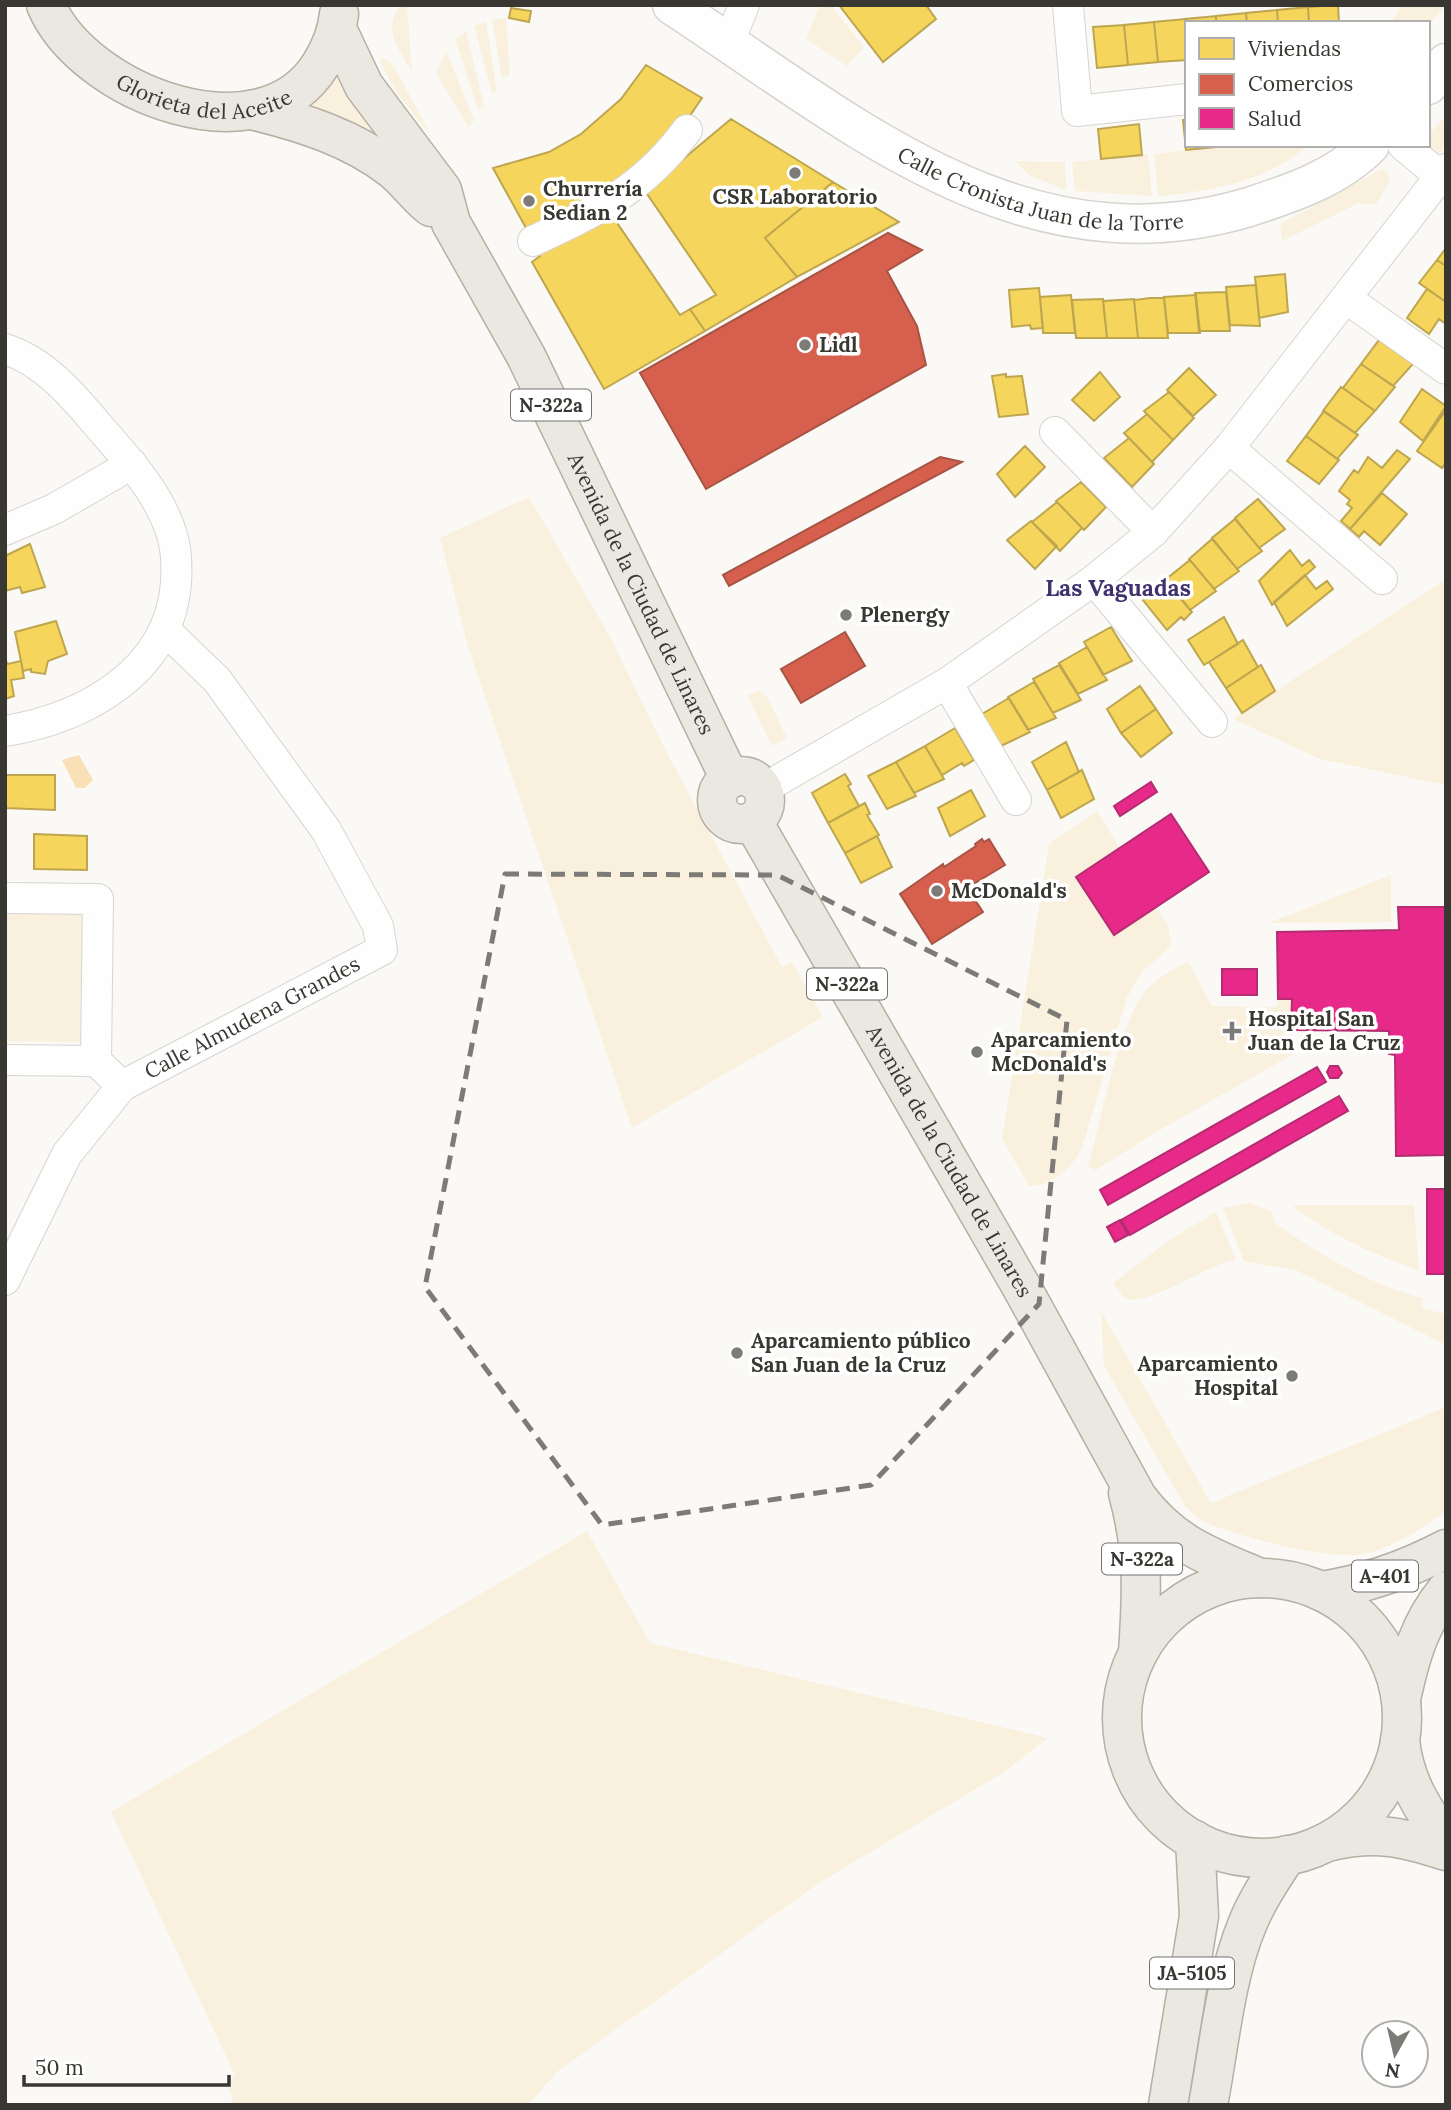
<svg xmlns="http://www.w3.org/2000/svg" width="1451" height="2110" font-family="Lora,serif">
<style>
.green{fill:#faf0de}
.water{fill:#fae0b6}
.homes{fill:#f6d55c;stroke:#bda64f;stroke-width:2}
.shops{fill:#d6604d;stroke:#a75445;stroke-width:2}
.health{fill:#e7298a;stroke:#b32d70;stroke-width:2}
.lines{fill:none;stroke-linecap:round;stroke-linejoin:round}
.street-casing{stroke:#d7d4d0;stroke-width:32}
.secondary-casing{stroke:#d7d4d0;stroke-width:41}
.primary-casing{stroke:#b5afa4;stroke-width:41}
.street{stroke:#fefefe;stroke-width:30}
.secondary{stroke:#fefefe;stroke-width:38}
.primary{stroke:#ebe8e2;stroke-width:38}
.marked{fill:none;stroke:#7d7b77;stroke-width:5;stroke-dasharray:14 9;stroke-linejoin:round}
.poi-dot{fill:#7d7b77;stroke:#fff;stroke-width:2.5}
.labels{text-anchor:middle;stroke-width:7;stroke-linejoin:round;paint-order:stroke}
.shield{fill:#fff;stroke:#747370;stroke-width:2}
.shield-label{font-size:19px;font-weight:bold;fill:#393732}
.street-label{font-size:21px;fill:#393732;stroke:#fff}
.poi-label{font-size:21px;font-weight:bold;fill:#393732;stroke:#fff;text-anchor:start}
.neighbourhood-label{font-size:23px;font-weight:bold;fill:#40326e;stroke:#fff}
</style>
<rect width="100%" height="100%" fill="#fbf9f6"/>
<!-- green -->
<path class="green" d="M401,5H407L412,72C399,49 381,29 401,5Z
M820,5H831L864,47L847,66L806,39Z
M1402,5H1446L1428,26V23H1390Z
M506,18L510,75L502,78L492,20Z
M486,22L497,91L492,94L474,26Z
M466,31L484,106L478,110L455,39Z
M446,51L474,120L469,128L436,73Z
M381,58L388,60L395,68L433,139L397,93L380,62Z
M339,66L403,151L303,106Z
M1446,116V147L1438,154L1428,144V135Z
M1229,145H1308C1271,180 1208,192 1158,196L1154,154Z
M1148,154L1152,196L1075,191L1072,162Z
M1015,161L1065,162L1066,190L1029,175Z
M1382,169L1388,173L1390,182L1375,205L1359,203L1282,241L1280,224Z
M529,497L609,635L666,751L782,967L792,962L823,1017L632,1128L468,647L440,538Z
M1446,579V785L1320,759L1233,719Z
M759,690L768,698L787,738L772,746L747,695Z
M1097,811L1168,926L1172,945L1142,972L1127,997L1082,1148C1071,1168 1053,1186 1029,1186L1002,1139L1049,844Z
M1391,875V922L1268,923Z
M5,914H83L80,1042L5,1041Z
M1188,961L1212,1006L1277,1007L1278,999H1292V1055L1158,1131L1096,1170L1088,1166C1101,1121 1118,1022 1148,988C1158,977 1175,969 1188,961Z
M1249,1203L1272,1211L1275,1223C1320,1255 1369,1284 1423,1298L1421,1308L1446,1314V1345L1298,1271L1244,1261L1223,1208Z
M1296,1205H1414L1419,1271C1375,1255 1332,1236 1294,1207Z
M1216,1212L1236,1260C1207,1263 1145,1311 1123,1297L1113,1283L1171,1239Z
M1101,1311L1211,1503L1446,1407V1512C1419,1529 1395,1547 1364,1554C1332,1561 1232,1536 1201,1520C1195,1517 1190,1511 1185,1506L1104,1366Z
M587,1531L650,1643L1048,1738L1001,1774L819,1883L557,2072L528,2105H234L227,2084L235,2075L111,1812Z"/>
<!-- water -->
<path class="water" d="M79,755L93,780L85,788H76L62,760Z"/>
<!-- homes -->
<path class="homes" d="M839,5H926L936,19L883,62Z
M1338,5L1339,23H1309L1308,7Z
M1308,7L1309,23H1278L1277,10Z
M511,8L531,11L529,22L509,18Z
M1277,10L1278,23H1247L1246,13Z
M1246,13L1247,23H1216V16Z
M1216,16V23H1187V36L1185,19Z
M1185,19L1187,60L1158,62L1154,22Z
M1154,22L1158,62L1128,65L1124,25Z
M1124,25L1128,65L1097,68L1093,27Z
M646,65L702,98L682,127L590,204L526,228L493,168L549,152L581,134L621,99Z
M731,119L833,182L765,238L797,277L705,331L690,309L716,295L645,191Z
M1183,120H1187V145L1227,146L1186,150Z
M1139,124L1142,155L1101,159L1098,129Z
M833,182L899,222L797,277L765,238Z
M611,214L680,315L690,309L705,331L604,389L532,262L540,256L539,253Z
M1446,248V266L1437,260Z
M1437,260L1446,266V302L1419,283Z
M1285,274L1288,312L1259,318L1255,277Z
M1256,285L1260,326L1230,325L1226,287Z
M1039,288L1043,328L1031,329L1030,325L1012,327L1009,290Z
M1427,289L1446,302V324L1439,319L1429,334L1407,318Z
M1226,292L1230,331H1199L1195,293Z
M1071,295L1075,333H1043L1040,297Z
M1196,295L1200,333H1168L1164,297Z
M1150,298H1164L1168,338H1138L1134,300Z
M1103,299L1107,338H1076L1072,300Z
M1134,299L1138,338H1107L1103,301Z
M1379,340L1413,364L1393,386L1361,364Z
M1361,364L1395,387L1375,411L1343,388Z
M1189,368L1216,395L1193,416L1167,390Z
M1100,372L1120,397L1094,421L1072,400Z
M1006,374V377L1022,376L1028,414L999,417L992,376Z
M1341,387L1375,411L1355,433L1323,411Z
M1422,389L1446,406L1423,441L1400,422Z
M1169,392L1194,418L1173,440L1144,411Z
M1446,410V462L1442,468L1417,451Z
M1324,411L1358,435L1337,459L1306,436Z
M1147,414L1173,440L1152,462L1124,433Z
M1306,436L1339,460L1319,484L1287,461Z
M1129,438L1154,464L1132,487L1104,458Z
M1025,446L1045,467L1015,497L997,474Z
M1397,450L1410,459L1350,529L1341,521L1352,508L1347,504L1350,500L1339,491L1354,470L1358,473L1368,457L1382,468Z
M1081,482L1106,507L1084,530L1056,501Z
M1382,493L1407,514L1380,545L1364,531L1359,537L1350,529Z
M1258,499L1285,529L1259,548L1235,518Z
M1057,502L1082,528L1060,551L1032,522Z
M1235,519L1262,551L1237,569L1212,538Z
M1031,521L1057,546L1035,569L1007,540Z
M1212,539L1239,571L1214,589L1189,559Z
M30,544L45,587L22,593L20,587L5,591V556Z
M1290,550L1302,566L1309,560L1315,567L1272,605L1259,581Z
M1190,560L1216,591L1190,610L1165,580Z
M1305,575L1316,589L1327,581L1333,589L1287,626L1274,602Z
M1166,580L1192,612L1184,620L1181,617L1167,630L1143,600Z
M1224,617L1238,644L1204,665L1188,640Z
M56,621L67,654L48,661L45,674L31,672V669L23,671L15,632Z
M1111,627L1132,661L1103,675L1084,642Z
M1243,640L1258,667L1226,688L1209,662Z
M1087,647L1107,680L1078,694L1059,663Z
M5,660L8,664L21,661L24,678L11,680L14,696L5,699Z
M1059,665L1081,700L1053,713L1033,679Z
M1261,665L1275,691L1242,713L1226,688Z
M1034,682L1056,718L1028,730L1008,697Z
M1140,686L1156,709L1121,733L1107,709Z
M1009,698L1030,732L1001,746L982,714Z
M1156,709L1172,733L1141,757L1121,733Z
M955,728L974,760L964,766L962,763L942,775L925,746Z
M1066,742L1079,772L1047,790L1032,762Z
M925,746L944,779L914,793L896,762Z
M896,762L916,796L887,809L868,776Z
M1082,770L1094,799L1061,818L1047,790Z
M845,774L851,784L848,786L859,806L828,823L812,793Z
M5,775H55V810L5,808Z
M971,790L985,816L950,836L938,808Z
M865,803L870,814L867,815L879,835L845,853L828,823Z
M34,834L87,836V870L34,869Z
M877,836L892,867L861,883L845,853Z"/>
<!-- shops -->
<path class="shops" d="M888,233L922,250L887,271L917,326L926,365L706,489L640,373Z
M940,457L962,462L729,586L723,575Z
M845,632L865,666L801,703L781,669Z
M982,839L984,842L989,839L1005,865L967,888L983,912L932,944L900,894L943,864L944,867L976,846L975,844Z"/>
<!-- health -->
<path class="health" d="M1151,782L1157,792L1120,816L1114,806Z
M1171,814L1209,872L1114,935L1076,877Z
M1398,907H1446V1155L1396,1156L1395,1055L1389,1054V1031L1291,1030L1292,999H1278L1277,932L1399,930Z
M1222,969H1257V995H1222Z
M1330,1066H1338L1342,1073L1338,1078H1330L1327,1072Z
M1317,1067L1326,1082L1108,1205L1100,1190Z
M1339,1096L1348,1111L1130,1235L1121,1220Z
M1427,1189H1446V1274H1427Z
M1120,1220L1128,1235L1115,1242L1107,1227Z"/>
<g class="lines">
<!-- street casing -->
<g class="street-casing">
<g id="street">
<path d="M1068,5L1077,111L1187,99"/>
<path d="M729,42L744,5"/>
<path d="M1403,145L1441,177"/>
<path d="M533,241C597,211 644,189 687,130"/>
<path d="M1347,299L1446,369"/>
<path d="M5,349C46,362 75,398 102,430C129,461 160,494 172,535C177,551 177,567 176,583C169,672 85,718 5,731"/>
<path d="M1055,432L1153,532"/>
<path d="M1229,448L1382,579"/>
<path d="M5,530L54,509L132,464"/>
<path d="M1094,580L1212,722"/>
<path d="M947,683L1016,800"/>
<path d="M763,789L947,683L1094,580L1153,532L1229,448L1446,169"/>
<path d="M5,898L98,899L96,1061"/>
<path d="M5,1060L96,1061"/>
<path id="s1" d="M122,1086L382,950L378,926L326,830L217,680L165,630"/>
<path d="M5,1280L67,1154L122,1086L96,1061"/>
</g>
</g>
<!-- secondary casing -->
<g class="secondary-casing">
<g id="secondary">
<path id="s2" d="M672,5C848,120 1022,275 1249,207C1292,193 1337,178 1370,145"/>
<path d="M1428,85L1446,63"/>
</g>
</g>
<!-- primary casing -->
<g class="primary-casing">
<g id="primary">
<path id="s3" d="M46,5C83,93 261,162 321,64C331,48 337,33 339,14"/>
<path id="s4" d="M337,29L364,86L442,190L451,223L526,356L730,779"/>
<path d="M256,111C304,123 352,138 392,169C406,180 417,196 431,207"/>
<circle cx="741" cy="800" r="24"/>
<path id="s5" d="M753,822L1021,1286L1137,1497C1172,1544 1208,1556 1260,1578"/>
<path d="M1128,1493C1144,1551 1142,1595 1138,1653"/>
<circle cx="1262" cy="1718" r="140"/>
<path d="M1321,1591C1366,1584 1406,1570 1446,1549"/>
<path d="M1401,1699C1410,1658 1419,1624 1446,1591"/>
<path d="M1400,1740C1404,1780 1422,1809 1446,1841"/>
<path d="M1327,1842C1375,1831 1400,1836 1446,1851"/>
<path d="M1168,2105L1199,1916L1195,1840"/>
<path d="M1208,2105C1219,2048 1225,1978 1247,1925C1257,1900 1272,1878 1287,1855"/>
</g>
</g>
<!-- street -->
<use href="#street" class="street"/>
<!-- secondary -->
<use href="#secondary" class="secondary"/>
<!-- primary -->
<use href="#primary" class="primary"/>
</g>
<!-- marked area -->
<path class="marked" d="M505,874L777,875L1067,1020L1039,1304L871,1485L602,1525L425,1287Z"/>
<!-- markers -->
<g class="poi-dot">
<circle cx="795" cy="173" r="7"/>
<circle cx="529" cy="201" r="7"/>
<circle cx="805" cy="345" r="7"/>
<circle cx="846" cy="615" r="7"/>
<circle cx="937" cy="891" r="7"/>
<path d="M1228.5 1020.5h7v7h7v7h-7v7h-7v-7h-7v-7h7z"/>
<circle cx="977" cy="1052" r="7"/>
<circle cx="737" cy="1353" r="7"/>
<circle cx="1292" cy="1376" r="7"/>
</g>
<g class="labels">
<!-- shield labels -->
<g class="shield">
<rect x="511" y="389.5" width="80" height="31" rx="5"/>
<rect x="807" y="968.5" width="80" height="31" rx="5"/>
<rect x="1102" y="1543.5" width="80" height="31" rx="5"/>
<rect x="1352" y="1560.5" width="66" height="31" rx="5"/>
<rect x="1150" y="1957.5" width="84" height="31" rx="5"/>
</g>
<g class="shield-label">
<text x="551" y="412">N-322a</text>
<text x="847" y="991">N-322a</text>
<text x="1142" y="1566">N-322a</text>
<text x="1385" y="1583">A-401</text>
<text x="1192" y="1980">JA-5105</text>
</g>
<!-- street labels -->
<g class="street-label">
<text dy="7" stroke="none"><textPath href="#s3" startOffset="196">Glorieta del Aceite</textPath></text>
<text dy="7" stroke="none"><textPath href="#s2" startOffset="420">Calle Cronista Juan de la Torre</textPath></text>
<text dy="7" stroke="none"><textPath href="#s4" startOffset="644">Avenida de la Ciudad de Linares</textPath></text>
<text dy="7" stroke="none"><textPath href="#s1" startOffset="147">Calle Almudena Grandes</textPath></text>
<text dy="7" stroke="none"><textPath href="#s5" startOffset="392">Avenida de la Ciudad de Linares</textPath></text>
</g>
<!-- poi labels -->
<g class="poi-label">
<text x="543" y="196">Churrería<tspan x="543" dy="24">Sedian 2</tspan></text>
<text x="795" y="204" text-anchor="middle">CSR Laboratorio</text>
<text x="819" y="352">Lidl</text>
<text x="860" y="622">Plenergy</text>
<text x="951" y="898">McDonald's</text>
<text x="1248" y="1026">Hospital San<tspan x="1248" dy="24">Juan de la Cruz</tspan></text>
<text x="991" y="1047">Aparcamiento<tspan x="991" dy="24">McDonald's</tspan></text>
<text x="751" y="1348">Aparcamiento público<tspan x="751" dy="24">San Juan de la Cruz</tspan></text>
<text x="1278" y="1371" text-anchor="end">Aparcamiento<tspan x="1278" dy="24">Hospital</tspan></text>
</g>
<!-- neighbourhood labels -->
<g class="neighbourhood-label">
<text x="1118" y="596">Las Vaguadas</text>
</g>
</g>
<!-- border -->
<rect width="1451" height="2110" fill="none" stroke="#393732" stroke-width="14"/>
<!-- legend -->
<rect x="1185" y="21" width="245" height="126" fill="#ffffff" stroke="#b0afad" stroke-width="2"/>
<rect x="1199" y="38" width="35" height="21" fill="#f6d55c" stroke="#b0afad" stroke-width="2"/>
<text x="1248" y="56" font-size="21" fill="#393732">Viviendas</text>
<rect x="1199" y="74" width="35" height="21" fill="#d6604d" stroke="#b0afad" stroke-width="2"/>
<text x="1248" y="91" font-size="21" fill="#393732">Comercios</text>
<rect x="1199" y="108" width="35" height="21" fill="#e7298a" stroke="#b0afad" stroke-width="2"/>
<text x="1248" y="126" font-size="21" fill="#393732">Salud</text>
<!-- north arrow -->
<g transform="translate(1395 2054) rotate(188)"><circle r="33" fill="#ffffff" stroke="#b0afad" stroke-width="2"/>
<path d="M0-5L12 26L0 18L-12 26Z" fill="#7d7b77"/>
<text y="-10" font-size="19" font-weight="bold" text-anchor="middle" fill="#393732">N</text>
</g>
<!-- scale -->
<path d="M24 2075v10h205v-10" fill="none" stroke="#393732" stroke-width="3.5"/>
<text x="35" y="2075" font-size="21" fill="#393732" stroke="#ffffff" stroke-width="5" paint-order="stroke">50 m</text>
</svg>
